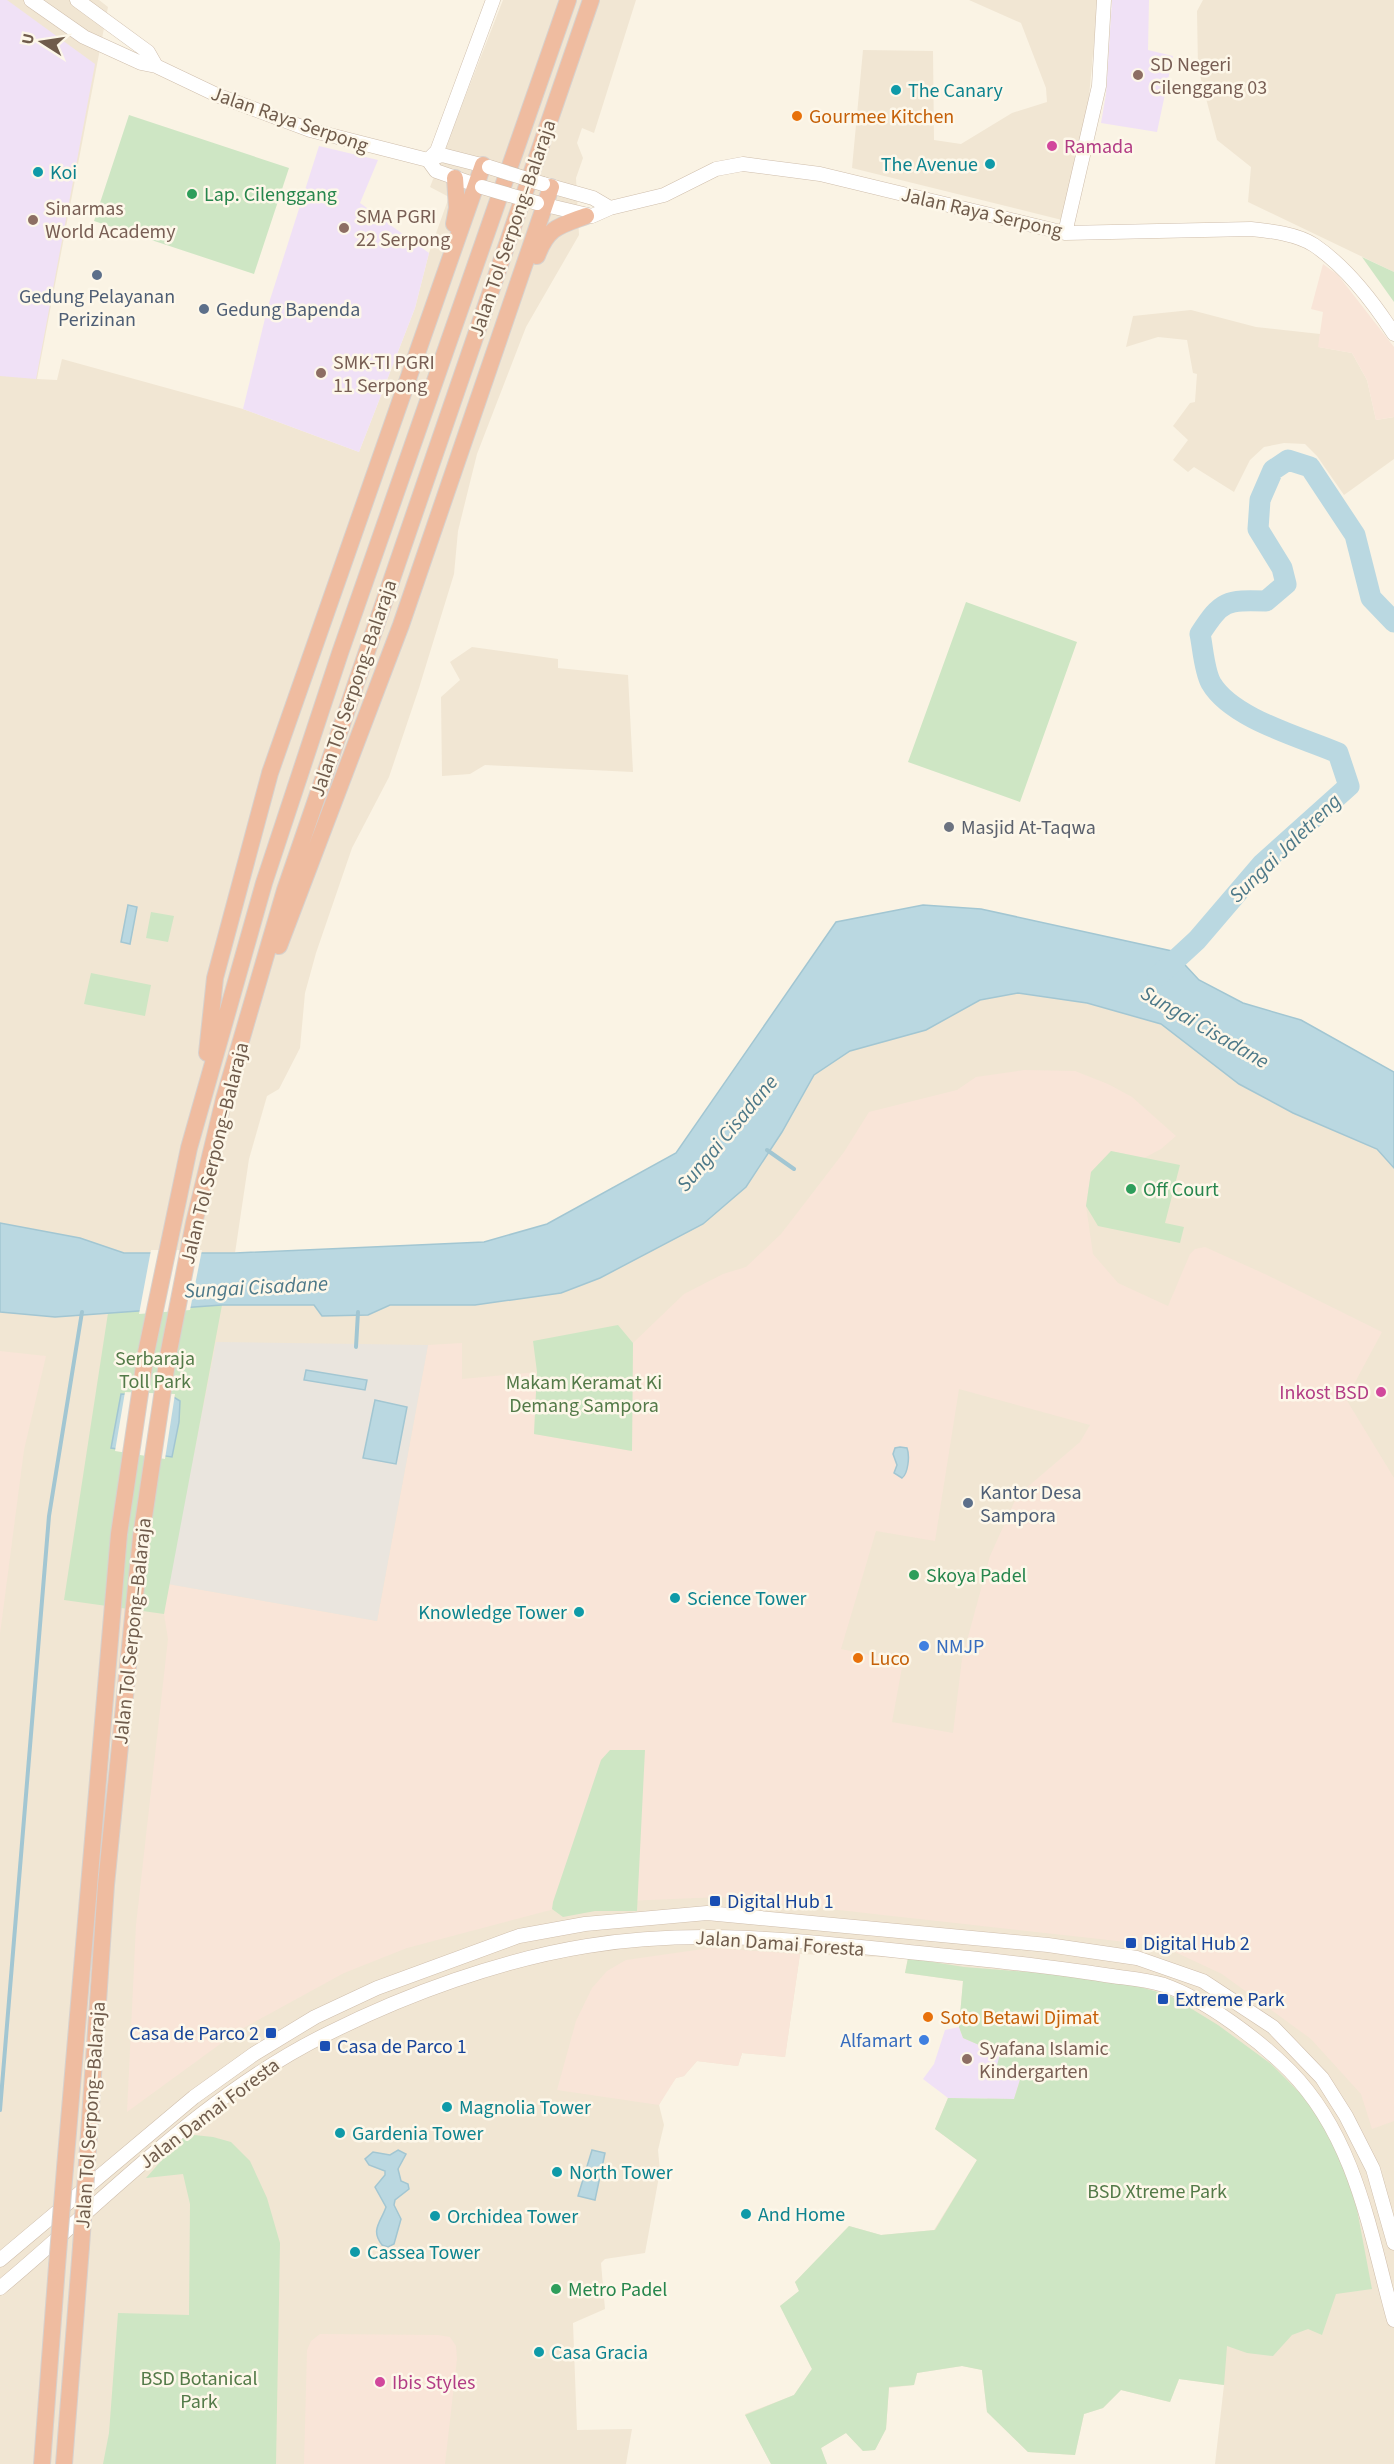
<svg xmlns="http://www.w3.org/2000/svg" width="1394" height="2464" font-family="'Source Sans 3',sans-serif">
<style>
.residential{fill:#f1e6d3}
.commercial{fill:#f9e5d8;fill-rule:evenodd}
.industrial{fill:#eae5de}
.education{fill:#f0e1f6}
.green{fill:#cee6c4}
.water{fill:#bad8e1;stroke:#a2c6d2;stroke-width:1.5}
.pier{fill:#faf3e4}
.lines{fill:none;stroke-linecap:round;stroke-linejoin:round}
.stream{stroke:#a2c6d2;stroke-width:4}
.river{stroke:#bad8e1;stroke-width:21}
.secondary-casing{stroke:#cfbeac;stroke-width:15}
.highway-casing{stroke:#d7d1cd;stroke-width:18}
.secondary{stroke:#fff;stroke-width:14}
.highway{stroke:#efbca0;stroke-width:16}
.secondary-bridge-casing{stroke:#cfbeac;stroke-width:15;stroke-linecap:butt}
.highway-bridge-casing{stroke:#d7d1cd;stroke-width:18;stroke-linecap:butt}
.secondary-bridge{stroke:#fff;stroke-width:14}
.highway-bridge{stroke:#efbca0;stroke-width:16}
.education-dot{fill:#8d6e63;stroke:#fdf7e9;stroke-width:2}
.culture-dot{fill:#0f9aa8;stroke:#fdf7e9;stroke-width:2}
.food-dot{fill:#e8710a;stroke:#fdf7e9;stroke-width:2}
.hotel-dot{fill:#d1479c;stroke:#fdf7e9;stroke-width:2}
.leisure-dot{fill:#2e9e5b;stroke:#fdf7e9;stroke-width:2}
.service-dot{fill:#5c6f8a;stroke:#fdf7e9;stroke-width:2}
.worship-dot{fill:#6b7280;stroke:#fdf7e9;stroke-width:2}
.shop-dot{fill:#3f7fe0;stroke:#fdf7e9;stroke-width:2}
.transit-dot{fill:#1a4fb4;stroke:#fdf7e9;stroke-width:2}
.labels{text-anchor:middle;stroke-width:5;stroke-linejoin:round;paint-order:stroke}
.education-label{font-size:20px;fill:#785e54;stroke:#fdf7e9;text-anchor:start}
.culture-label{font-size:20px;fill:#0d838f;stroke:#fdf7e9;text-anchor:start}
.food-label{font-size:20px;fill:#c56008;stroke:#fdf7e9;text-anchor:start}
.street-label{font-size:20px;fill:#705c4c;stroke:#fdf7e9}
.hotel-label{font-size:20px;fill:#b23c85;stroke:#fdf7e9;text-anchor:start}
.leisure-label{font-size:20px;fill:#27864d;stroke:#fdf7e9;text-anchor:start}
.service-label{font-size:20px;fill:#4e5e75;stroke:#fdf7e9;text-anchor:start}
.worship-label{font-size:20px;fill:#5b616d;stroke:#fdf7e9;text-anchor:start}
.park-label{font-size:20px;fill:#537a48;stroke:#fdf7e9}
.shop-label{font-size:20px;fill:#366cbe;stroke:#fdf7e9;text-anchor:start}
.transit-label{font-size:20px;fill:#164399;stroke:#fdf7e9;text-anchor:start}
.water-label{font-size:21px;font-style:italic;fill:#4c7888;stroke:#fdf7e9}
</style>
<rect width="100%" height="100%" fill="#faf3e4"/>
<!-- residential -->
<path class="residential" d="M0,0H99L108,7L37,379L57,380L62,359L243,409L359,452L415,308L429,253L449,197L430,187L503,0H636L594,133L582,128L577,143L583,158L576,178L579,235L526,327L477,454L458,531L454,574L419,688L389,777L352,848L316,953L305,993L300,1048L279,1089L267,1096L249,1159L235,1253L222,1305H314L368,1315L390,1305H475L561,1293L600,1278L746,1187L782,1132L814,1075L850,1051L926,1030L980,1000L1018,993L1087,1003L1162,1024L1239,1084L1293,1113L1377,1149L1394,1168V2464H1215L1224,2385L1179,2379L1170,2402L1121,2390L1103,2408L1084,2414L1075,2455L1028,2452L987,2412L982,2370L962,2366L917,2373L914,2385L889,2388L886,2429L875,2450L863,2451L846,2433L821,2448L827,2464H771L745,2414L794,2395L812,2369L780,2306L799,2291L795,2282L849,2226L881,2235L934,2230L977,2160L935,2129L948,2098L988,2100L959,2027L963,1981L905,1973L908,1958L800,1954L785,2057L742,2053L738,2066L697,2061L684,2076L676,2078L665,2093L659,2105L664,2125L658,2150L660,2171L645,2253L605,2259L601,2263L605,2309L573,2323L577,2430L632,2429L626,2464H0Z
M969,0H1098L1087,118L1062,220L852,168L863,50L933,51L934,140L961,144L1012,113L1047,102L1046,88L1021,23Z
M1203,0H1394V272L1248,202L1251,167L1217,140L1198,68L1197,11Z
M1191,310L1256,327L1320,334L1319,347L1352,353L1367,380L1376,420L1394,417V459L1344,495L1317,456L1305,444L1284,443L1264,447L1250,460L1234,492L1194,467L1188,472L1173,460L1188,440L1173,426L1190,403L1195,402L1197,374L1193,373L1187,340L1158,337L1126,347L1133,316Z
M472,647L558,659V668L628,675L633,772L485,765L470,774L442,776L441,697L460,680L450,662Z"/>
<!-- commercial -->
<path class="commercial" d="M1323,264L1338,275L1394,347V417L1376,420L1367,380L1352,353L1318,347L1323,312L1311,309Z
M1024,1070L1075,1071L1108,1084L1132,1097L1176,1136L1161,1149L1144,1158L1111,1151L1091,1172L1086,1206L1093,1254L1118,1283L1168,1306L1190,1254L1195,1249L1205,1247L1267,1275L1382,1332L1346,1399L1394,1478V2121L1372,2129L1361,2094L1311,2039L1222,1974L1162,1946L721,1897L577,1903L407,1948L344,1973L238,2031L127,2112L136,1925L168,1639L164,1614L168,1584L377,1621L428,1345L462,1343V1379L537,1372L534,1434L632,1451L633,1343L684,1294L723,1274L746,1267L781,1234L844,1152L869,1112L957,1090L976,1077ZM959,1389L1090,1425L1080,1442L1017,1496L990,1556L962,1659L953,1733L892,1722L903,1662L841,1649L876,1531L935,1541Z
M0,1351L46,1356L24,1450L0,1634Z
M710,1948L800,1954L785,2057L742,2053L738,2066L697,2061L684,2076L676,2078L659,2105L557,2090L576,2021L592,1988L607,1971L626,1960Z
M320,2334L438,2335L450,2337L456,2346L457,2359L445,2464H304L307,2350L311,2341Z"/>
<!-- industrial -->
<path class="industrial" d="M216,1342L428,1345L377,1621L168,1584Z"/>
<!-- education -->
<path class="education" d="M0,0H7L95,64L36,379L0,376Z
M1112,0H1149L1148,50L1173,56L1157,132L1101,123L1106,94Z
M319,146L378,160L360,203L429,253L415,308L359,452L243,409L268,306Z
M959,2027L963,2038L1000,2054L997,2069L1020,2079L1014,2099L948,2098L923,2079L934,2064L945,2030Z"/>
<!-- green -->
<path class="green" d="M129,115L289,168L254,274L94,221Z
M1362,257L1394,272V302Z
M966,602L1077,642L1020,802L908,762Z
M151,912L174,916L168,942L146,938Z
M91,973L151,985L145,1016L84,1004Z
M1111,1151L1180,1165L1165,1223L1184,1227L1180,1243L1098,1226L1086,1206L1091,1172Z
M222,1305L164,1614L64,1600L108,1313Z
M618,1325L633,1343L632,1451L534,1434L537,1372L533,1341Z
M610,1750H645L637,1911H595L563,1917L552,1909L553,1902L601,1760Z
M908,1958L964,1967L1107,1978L1169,1995L1218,2025L1271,2064L1317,2110L1352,2183L1372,2289L1336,2294L1322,2335L1308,2329L1292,2335L1273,2356L1247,2353L1227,2346L1224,2385L1179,2379L1170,2402L1121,2390L1103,2408L1084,2414L1075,2455L1028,2452L987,2412L982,2370L962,2366L917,2373L914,2385L889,2387L886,2429L875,2450L863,2451L846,2433L821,2448L827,2464H771L745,2415L794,2395L812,2369L780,2306L799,2291L795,2282L849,2226L881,2235L935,2230L977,2160L935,2129L948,2098L1014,2099L1020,2080L996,2069L1000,2054L963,2038L959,2027L963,1981L905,1973Z
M185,2134L213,2137L231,2142L250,2161L267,2198L280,2243L276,2464H103L109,2433L118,2313L189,2315L190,2204L183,2174L146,2178Z"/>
<!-- water -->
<path class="water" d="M128,905L137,907L130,944L121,942Z
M923,905L981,909L1172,951L1199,980L1243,1003L1301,1020L1394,1072V1168L1377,1149L1293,1113L1239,1084L1161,1024L1087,1003L1018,993L980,1000L926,1030L850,1051L814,1075L782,1132L746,1187L703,1224L600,1278L561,1293L475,1305H390L368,1315L322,1316L314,1305H222L55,1317L0,1312V1223L80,1238L124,1253H235L484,1242L547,1224L676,1153L836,922Z
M306,1370L367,1380L365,1390L304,1380Z
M121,1394L172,1396L180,1401L179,1422L172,1457L111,1448Z
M375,1400L407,1407L396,1464L363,1458Z
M900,1447L907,1448C910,1456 908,1474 902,1478L894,1473L897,1465L893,1454L895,1448Z
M398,2150L406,2154L398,2169L401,2181L408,2184L409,2189L395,2200L394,2205L401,2219L394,2244L388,2247L382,2245C370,2230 381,2222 386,2207L375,2187L385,2175V2171L369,2165L365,2159L373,2152L390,2155Z
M592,2150L605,2153L595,2200L578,2196Z"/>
<!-- pier -->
<path class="pier" d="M151,1250H202L190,1310L139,1314Z
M125,1392L175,1394L165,1459L115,1451Z"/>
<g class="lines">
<!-- stream -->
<path class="stream" d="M767,1150L794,1169
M356,1347L358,1312
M0,2110L49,1516L82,1312"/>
<!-- river -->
<path class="river" d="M1158,976L1197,940L1262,864L1349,786L1338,753C1301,737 1232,719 1211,683C1204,670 1203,648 1200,634C1222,600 1226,600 1266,601L1286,584L1282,568L1258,529L1260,500L1273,470L1288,460L1310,467L1355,535L1371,598L1394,622"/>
<!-- secondary casing -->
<g class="secondary-casing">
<path id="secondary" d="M31,0L84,37L141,63L156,66L219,96L310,130L428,160L442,155L489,167
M77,0L148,52L156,66
M428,160L437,151L493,0
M428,160L436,171L482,187
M543,184L593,198L610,208
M537,203L592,216L610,208L664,195L716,169L743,164L820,174L1065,233L1251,229C1271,231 1297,234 1314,245C1345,266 1374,303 1394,334
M1065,233L1099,86L1104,0
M0,2260L194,2097L254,2054L315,2017L377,1988L519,1936L585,1924L707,1913L1048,1945L1137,1958L1203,1981L1273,2027L1322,2078L1346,2116L1373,2169L1394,2243
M0,2288C107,2199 202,2095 329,2033C407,1994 500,1960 587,1946C716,1925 841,1946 969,1958C1015,1963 1060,1968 1105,1975C1124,1978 1145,1979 1164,1985C1205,1999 1259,2040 1290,2071C1356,2138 1370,2233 1394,2320"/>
</g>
<!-- highway casing -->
<g class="highway-casing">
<path id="highway" d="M454,224L457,208L455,178
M537,256C548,227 559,226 586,216
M279,946L401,625L551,187
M207,1053L215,978L270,773L483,165
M88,2148L106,1885L141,1537L168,1356L194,1223L224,1099L285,890L591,0
M65,2168L119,1534L146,1353L189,1148L264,883L340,653L568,0
M42,2464L57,2266
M64,2464L81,2247"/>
</g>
<!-- secondary -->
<use href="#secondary" class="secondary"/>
<!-- highway -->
<use href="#highway" class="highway"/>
<!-- secondary-bridge casing -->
<g class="secondary-bridge-casing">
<path id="secondary-bridge" d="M489,167L543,184
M482,187L537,203"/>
</g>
<!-- highway-bridge casing -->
<g class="highway-bridge-casing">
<path id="highway-bridge" d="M81,2247L88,2148
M57,2266L65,2168"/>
</g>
<!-- secondary-bridge -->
<use href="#secondary-bridge" class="secondary-bridge"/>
<!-- highway-bridge -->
<use href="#highway-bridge" class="highway-bridge"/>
</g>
<!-- markers -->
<g class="education-dot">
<circle cx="1138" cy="75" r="6"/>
<circle cx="33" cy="220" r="6"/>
<circle cx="344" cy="228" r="6"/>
<circle cx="321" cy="373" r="6"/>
<circle cx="967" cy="2059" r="6"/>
</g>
<g class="culture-dot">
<circle cx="896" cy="90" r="6"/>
<circle cx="990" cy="164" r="6"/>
<circle cx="38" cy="172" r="6"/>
<circle cx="675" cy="1598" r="6"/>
<circle cx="579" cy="1612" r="6"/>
<circle cx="447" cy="2107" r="6"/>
<circle cx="340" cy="2133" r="6"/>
<circle cx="557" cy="2172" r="6"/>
<circle cx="746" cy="2214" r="6"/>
<circle cx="435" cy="2216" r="6"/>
<circle cx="355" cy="2252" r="6"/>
<circle cx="539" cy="2352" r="6"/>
</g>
<g class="food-dot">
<circle cx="797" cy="116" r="6"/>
<circle cx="858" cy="1658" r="6"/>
<circle cx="928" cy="2017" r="6"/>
</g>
<g class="hotel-dot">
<circle cx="1052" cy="146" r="6"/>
<circle cx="1381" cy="1392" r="6"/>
<circle cx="380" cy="2382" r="6"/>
</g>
<g class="leisure-dot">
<circle cx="192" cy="194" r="6"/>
<circle cx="1131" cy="1189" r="6"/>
<circle cx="914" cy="1575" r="6"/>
<circle cx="556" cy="2289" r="6"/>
</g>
<g class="service-dot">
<circle cx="97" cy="275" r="6"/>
<circle cx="204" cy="309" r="6"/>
<circle cx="968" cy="1503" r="6"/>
</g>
<circle class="worship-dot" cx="949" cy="827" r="6"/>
<g class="shop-dot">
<circle cx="924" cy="1646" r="6"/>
<circle cx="924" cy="2040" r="6"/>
</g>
<g class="transit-dot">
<rect x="709" y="1895" width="12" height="12" rx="3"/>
<rect x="1125" y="1937" width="12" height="12" rx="3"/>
<rect x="1157" y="1993" width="12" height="12" rx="3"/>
<rect x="265" y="2027" width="12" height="12" rx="3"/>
<rect x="319" y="2040" width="12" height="12" rx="3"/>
</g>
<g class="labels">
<!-- education labels -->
<g class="education-label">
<text x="1150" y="71">SD Negeri<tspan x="1150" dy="23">Cilenggang 03</tspan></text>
<text x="45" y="215">Sinarmas<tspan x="45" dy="23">World Academy</tspan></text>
<text x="356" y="223">SMA PGRI<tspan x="356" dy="23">22 Serpong</tspan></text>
<text x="333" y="369">SMK-TI PGRI<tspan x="333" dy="23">11 Serpong</tspan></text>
<text x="979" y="2055">Syafana Islamic<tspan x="979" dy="23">Kindergarten</tspan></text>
</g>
<!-- culture labels -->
<g class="culture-label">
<text x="908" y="97">The Canary</text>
<text x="978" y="171" text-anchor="end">The Avenue</text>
<text x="50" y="179">Koi</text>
<text x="687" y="1605">Science Tower</text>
<text x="567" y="1619" text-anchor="end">Knowledge Tower</text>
<text x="459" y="2114">Magnolia Tower</text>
<text x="352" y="2140">Gardenia Tower</text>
<text x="569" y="2179">North Tower</text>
<text x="758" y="2221">And Home</text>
<text x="447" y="2223">Orchidea Tower</text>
<text x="367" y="2259">Cassea Tower</text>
<text x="551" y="2359">Casa Gracia</text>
</g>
<!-- food labels -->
<g class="food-label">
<text x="809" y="123">Gourmee Kitchen</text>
<text x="870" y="1665">Luco</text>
<text x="940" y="2024">Soto Betawi Djimat</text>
</g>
<!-- street labels -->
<g class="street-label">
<text transform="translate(290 119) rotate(19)" y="7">Jalan Raya Serpong</text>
<text transform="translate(982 212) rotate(13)" y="7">Jalan Raya Serpong</text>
<text transform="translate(512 228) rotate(-71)" y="7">Jalan Tol Serpong–Balaraja</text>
<text transform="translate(353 688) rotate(-71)" y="7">Jalan Tol Serpong–Balaraja</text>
<text transform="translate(214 1153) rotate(-76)" y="7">Jalan Tol Serpong–Balaraja</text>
<text transform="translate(132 1631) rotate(-84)" y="7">Jalan Tol Serpong–Balaraja</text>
<text transform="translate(780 1943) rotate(4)" y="7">Jalan Damai Foresta</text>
<text transform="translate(209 2113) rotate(-37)" y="7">Jalan Damai Foresta</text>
<text transform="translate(90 2115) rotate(-86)" y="7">Jalan Tol Serpong–Balaraja</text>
</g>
<!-- hotel labels -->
<g class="hotel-label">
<text x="1064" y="153">Ramada</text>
<text x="1369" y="1399" text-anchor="end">Inkost BSD</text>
<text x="392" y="2389">Ibis Styles</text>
</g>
<!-- leisure labels -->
<g class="leisure-label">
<text x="204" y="201">Lap. Cilenggang</text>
<text x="1143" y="1196">Off Court</text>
<text x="926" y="1582">Skoya Padel</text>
<text x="568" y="2296">Metro Padel</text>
</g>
<!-- service labels -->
<g class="service-label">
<text x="97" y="303" text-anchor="middle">Gedung Pelayanan<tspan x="97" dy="23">Perizinan</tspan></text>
<text x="216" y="316">Gedung Bapenda</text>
<text x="980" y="1499">Kantor Desa<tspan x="980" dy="23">Sampora</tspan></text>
</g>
<!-- worship labels -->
<g class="worship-label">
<text x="961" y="834">Masjid At-Taqwa</text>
</g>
<!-- park labels -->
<g class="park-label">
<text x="155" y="1365">Serbaraja<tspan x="155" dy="23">Toll Park</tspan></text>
<text x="584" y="1389">Makam Keramat Ki<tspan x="584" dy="23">Demang Sampora</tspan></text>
<text x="1157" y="2198">BSD Xtreme Park</text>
<text x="199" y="2385">BSD Botanical<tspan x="199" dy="23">Park</tspan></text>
</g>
<!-- shop labels -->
<g class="shop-label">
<text x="936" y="1653">NMJP</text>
<text x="912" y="2047" text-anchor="end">Alfamart</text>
</g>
<!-- transit labels -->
<g class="transit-label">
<text x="727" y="1908">Digital Hub 1</text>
<text x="1143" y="1950">Digital Hub 2</text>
<text x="1175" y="2006">Extreme Park</text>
<text x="259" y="2040" text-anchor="end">Casa de Parco 2</text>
<text x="337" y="2053">Casa de Parco 1</text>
</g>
<!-- water labels -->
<g class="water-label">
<text transform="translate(1285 848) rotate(-44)" y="7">Sungai Jaletreng</text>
<text transform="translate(1205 1027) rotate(30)" y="7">Sungai Cisadane</text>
<text transform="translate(727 1133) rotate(-50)" y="7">Sungai Cisadane</text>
<text transform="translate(256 1287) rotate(-3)" y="7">Sungai Cisadane</text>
</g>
</g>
<!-- north arrow -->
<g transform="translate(42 42) rotate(282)" stroke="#fdf7e9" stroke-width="4.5" paint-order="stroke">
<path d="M0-4.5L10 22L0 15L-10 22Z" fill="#705c4c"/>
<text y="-9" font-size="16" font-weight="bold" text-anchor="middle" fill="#705c4c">U</text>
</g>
</svg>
